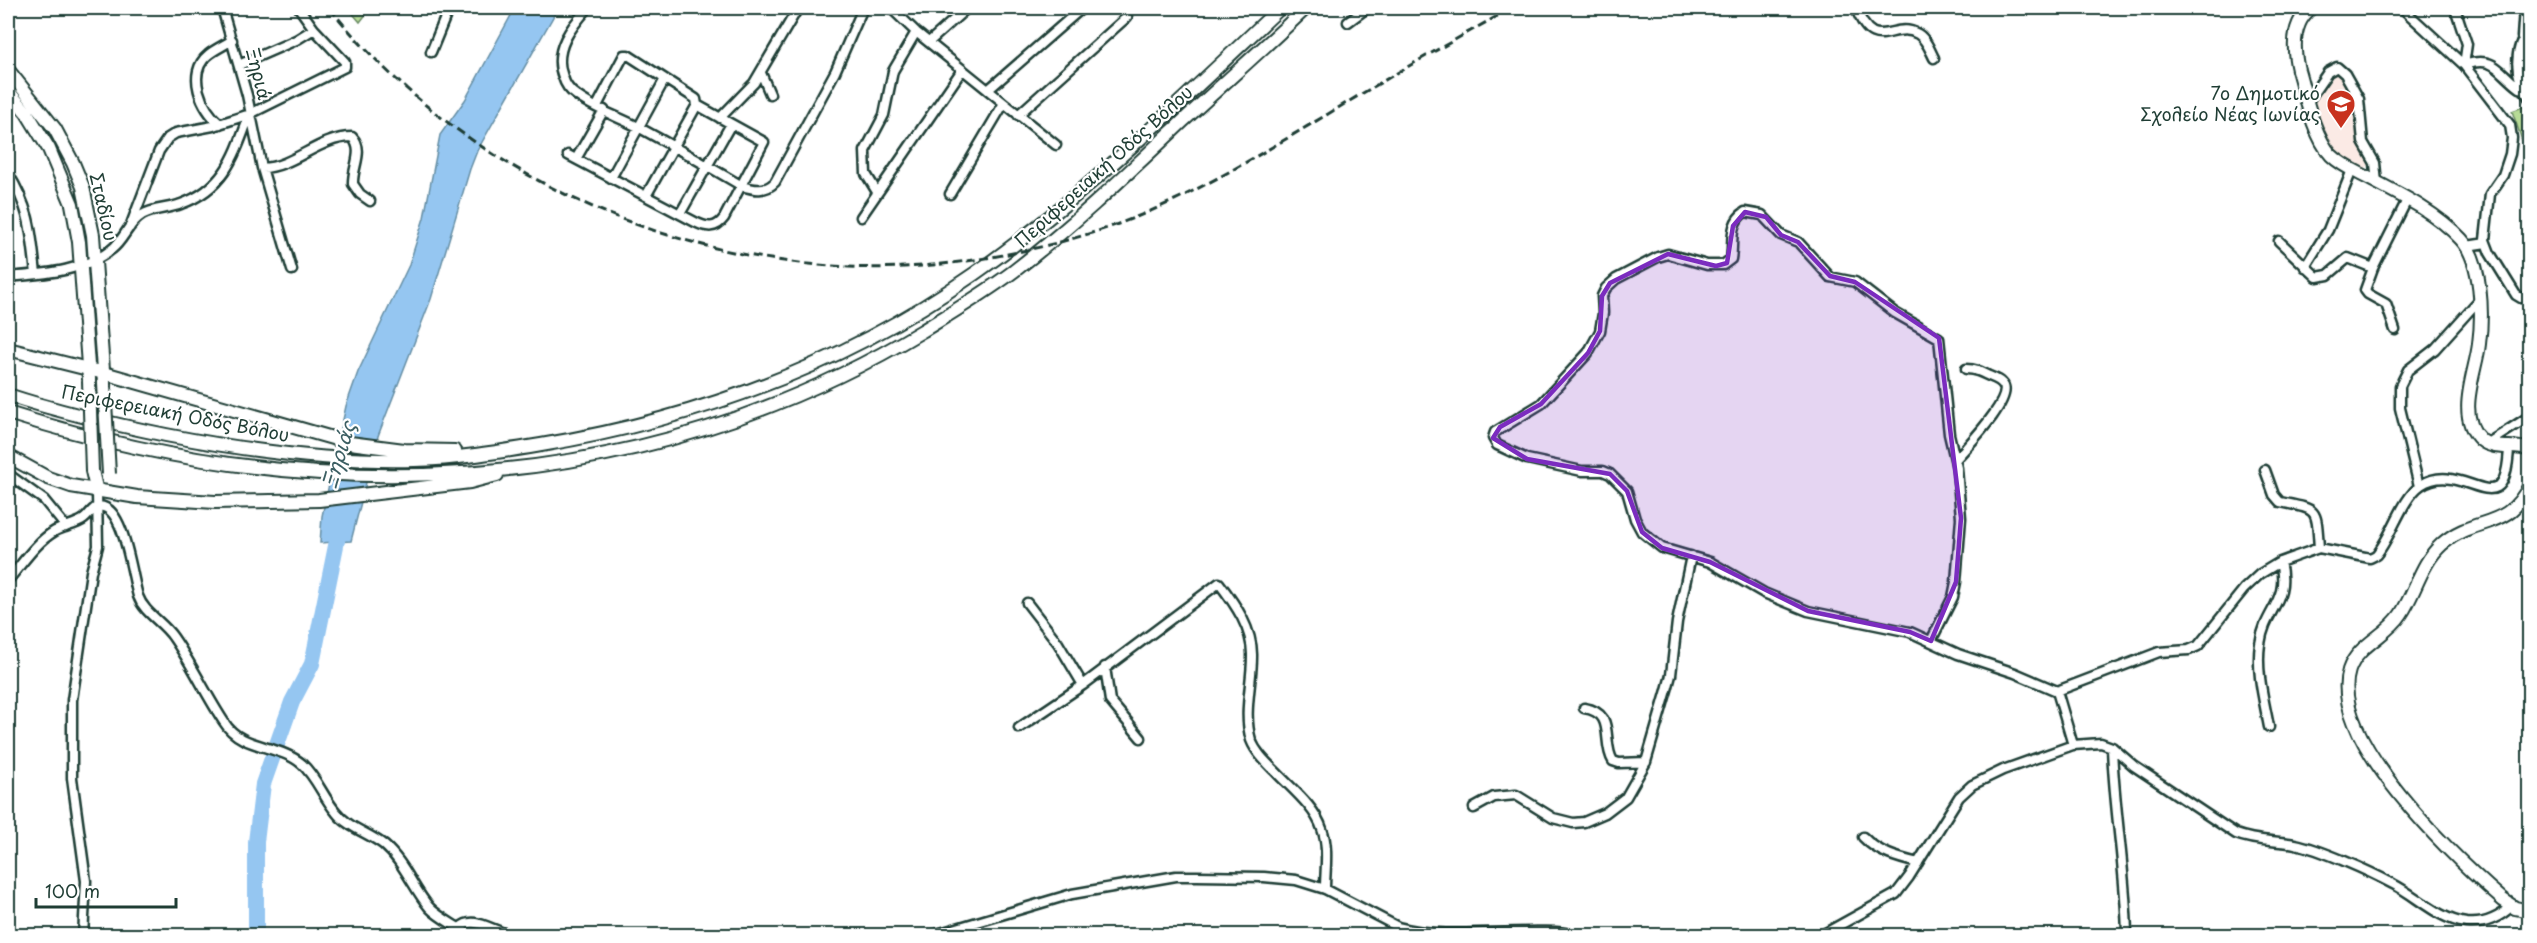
<svg xmlns="http://www.w3.org/2000/svg" width="2537" height="943" font-family="'Playpen Sans',sans-serif">
<style>
.built{fill:#fbeae5}
.green{fill:#b7db96;stroke:#6b8c65;stroke-width:1.5}
.water{fill:#95c6f1;stroke:#668fa5;stroke-width:1.5}
.lines{fill:none;stroke-linecap:round;stroke-linejoin:round}
.river{stroke:#95c6f1;stroke-width:16}
.minor-casing{stroke:#1f3d34;stroke-width:13}
.secondary-casing{stroke:#1f3d34;stroke-width:16}
.primary-casing{stroke:#1f3d34;stroke-width:16}
.minor{stroke:#fff;stroke-width:8}
.secondary{stroke:#fff;stroke-width:12}
.primary{stroke:#fff;stroke-width:12}
.rail{stroke:#1f3d34;stroke-width:3;stroke-dasharray:9 4.5;stroke-linecap:butt}
.secondary-bridge-casing{stroke:#1f3d34;stroke-width:16;stroke-linecap:butt}
.secondary-bridge{stroke:#fff;stroke-width:12}
.marked{fill:#7b2cbf;fill-opacity:0.2;stroke:#7b2cbf;stroke-width:4.5;stroke-linejoin:round}
.labels{text-anchor:middle;stroke-width:4.5;stroke-linejoin:round;paint-order:stroke}
.street-label{font-size:18px;fill:#1f3d34;stroke:#fff}
.poi-label{font-size:18px;fill:#1f3d34;stroke:#fff;text-anchor:end}
.water-label{font-size:20px;font-style:italic;fill:#3c5f63;stroke:#fff}
</style>
<rect width="100%" height="100%" fill="#fff"/>
<filter id="ink" filterUnits="userSpaceOnUse"><feTurbulence type="fractalNoise" baseFrequency=".0167" numOctaves="2"/><feDisplacementMap in="SourceGraphic" scale="12" xChannelSelector="R" yChannelSelector="G"/><feConvolveMatrix kernelMatrix="1 2 1 2 8 2 1 2 1" color-interpolation-filters="sRGB"/></filter>
<g filter="url(#ink)">
<!-- built -->
<path class="built" d="M2339,70L2357,100L2372,162L2362,172L2343,160L2327,143L2317,117L2313,97L2332,72Z"/>
<!-- green -->
<path class="green" d="M348,8H371L360,22Z
M2528,105L2529,141L2523,143L2512,111Z"/>
<!-- water -->
<path class="water" d="M515,8H558L477,151L470,169L431,299L378,436L351,541L320,543L322,516L346,406L358,372L409,265L424,218L440,135L465,100Z"/>
<g class="lines">
<!-- river -->
<path class="river" d="M256,936V842L263,784L292,702L312,664L341,521"/>
<!-- minor casing -->
<g class="minor-casing">
<path id="minor" d="M222,8L247,95L262,168L292,270
M588,8C572,26 552,50 563,77C565,84 570,91 576,95C592,108 619,117 638,127C673,146 708,166 742,186C754,190 766,192 775,182L835,72L863,8
M891,8L916,32L1056,145
M1856,8C1874,57 1893,19 1918,34C1926,39 1930,50 1934,58
M2402,8L2464,65L2510,125L2512,138L2510,154L2503,175L2490,194L2485,240L2490,253L2516,295L2521,298L2530,297
M2455,8L2467,44L2464,65
M1348,22L1367,8
M2530,27C2513,49 2513,77 2530,99
M2522,37L2524,8
M929,42L967,8
M431,52L449,8
M239,65L296,40L314,29
M2464,65C2496,55 2498,72 2520,88
M761,73L770,94
M988,90L1082,8
M2308,101L2328,72L2337,67L2345,74L2359,99L2363,142L2375,163L2377,183
M1018,115L1127,17
M720,118L754,83L798,8
M220,124C201,109 186,73 208,55C215,49 225,45 232,40
M568,155L695,222C707,228 716,229 724,218L764,142L697,105L696,99L628,55H624L597,106
M576,159L604,110
M262,168C294,167 319,137 352,137C365,151 352,167 353,184L360,194L370,201
M8,173C31,211 31,231 36,274
M611,178L665,79
M877,192L866,174L865,151L884,115L893,71L916,32
M950,194L1004,103
M646,196L697,105
M680,214L731,124
M861,217L962,70
M130,227L159,151L168,138L176,133L213,126L250,114L345,67V62L314,29L299,8
M2279,241L2317,277L2328,275L2348,258L2373,268
M2467,246L2486,243
M2305,267L2328,230L2352,170
M8,277C41,274 84,272 112,249C124,240 128,223 142,215C153,208 169,209 181,204C226,188 235,154 250,114
M2395,330L2386,304L2368,294L2365,290L2373,268L2407,200
M2488,443L2530,416
M1956,459C1967,446 2011,402 2004,386C2001,380 1994,378 1989,376C1981,372 1975,369 1966,369
M2265,470L2274,495L2280,502C2319,510 2316,507 2319,548
M8,474L44,500L66,527
M2419,486L2400,408V386L2408,370L2435,349L2479,300
M8,580C22,564 36,542 55,531C64,526 76,525 84,519C91,514 94,502 106,508C125,517 132,576 138,596C144,613 163,622 173,637C192,664 206,695 224,722C241,750 279,744 302,764C317,778 323,797 336,812C348,828 369,833 384,845C404,862 413,888 429,907C440,919 458,926 470,936
M1027,603L1058,643L1083,685
M1931,641L1953,597L1956,582L1961,518L1957,468L1949,434L1939,338L1895,313L1855,282L1830,277L1798,242L1781,235L1762,215L1745,212C1728,223 1734,242 1731,259L1723,265H1707L1668,254L1658,257L1616,279L1606,288L1602,296L1603,313L1600,331L1588,353L1541,404L1495,432L1493,438L1497,445L1527,459L1582,471H1603L1610,474L1627,491L1635,519L1642,532L1662,548L1710,562L1764,593L1808,611L1910,632L1958,654L2015,673L2057,691L2159,652L2189,650L2198,646L2244,589L2260,574L2280,562L2319,548L2370,558L2376,555C2391,538 2402,498 2421,485C2464,457 2506,532 2509,447
M1105,667L1110,701L1141,738
M2057,691L2073,745
M1584,708C1617,713 1601,742 1613,761L1619,763L1646,762
M2269,727C2264,700 2256,672 2260,644C2265,608 2290,602 2280,562
M1019,728L1083,685L1219,583C1235,604 1253,629 1252,657C1252,684 1243,713 1251,740C1256,753 1267,763 1276,772C1292,789 1315,807 1322,829C1329,847 1325,870 1325,889
M2112,747C2114,810 2126,872 2127,936
M1474,808L1494,797L1516,795L1553,818L1573,823L1584,822L1605,813L1626,797L1646,762L1667,690L1671,675L1677,622L1691,556
M1863,837C1878,853 1898,858 1918,863
M460,928C473,915 491,930 505,933C514,935 524,935 534,936
M83,936L86,881L72,778V700L91,572L98,546L97,492
M930,936L1072,894L1176,876H1197L1264,877L1296,880L1325,889L1398,927C1440,938 1485,932 1528,932C1542,932 1561,930 1574,936
M1820,936L1896,894L1909,877L1959,797L1972,785L2003,770L2073,745L2101,743L2112,747L2134,766L2236,834C2256,842 2275,840 2295,844C2320,849 2369,871 2393,884C2417,896 2438,919 2466,923C2484,925 2499,918 2512,906"/>
</g>
<!-- secondary casing -->
<g class="secondary-casing">
<path id="secondary" d="M2311,8C2292,23 2293,49 2298,70C2305,94 2314,137 2331,155C2343,167 2360,173 2374,181C2403,196 2438,214 2461,239C2482,261 2483,314 2479,344C2476,372 2455,416 2481,440C2494,451 2515,444 2530,450
M8,70L55,129L73,163L83,187L93,235L104,383
M8,91L27,113L49,149L72,204L79,242L89,379
M92,471L97,492
M2530,485C2507,532 2475,515 2442,544C2421,563 2416,591 2401,614C2387,636 2358,644 2349,670C2327,738 2457,860 2503,900L2515,908L2530,911"/>
</g>
<!-- primary casing -->
<g class="primary-casing">
<path id="primary" d="M8,349L104,373L350,443L404,450L455,451
M8,395C60,412 112,424 166,435C248,451 330,462 414,460C456,459 499,452 541,445C697,419 844,365 974,274C1082,199 1184,98 1280,8
M8,413C315,511 641,500 922,331C953,312 985,293 1014,271C1074,225 1128,173 1183,121C1224,83 1266,46 1306,8
M8,456L48,478L71,486L137,497L215,502L319,500L470,482L497,475"/>
</g>
<!-- minor -->
<use href="#minor" class="minor"/>
<!-- secondary -->
<use href="#secondary" class="secondary"/>
<!-- primary -->
<use href="#primary" class="primary"/>
<!-- rail -->
<path class="rail" d="M330,8C454,164 651,258 849,267C927,271 1011,257 1085,235C1173,209 1250,160 1328,114C1389,77 1450,42 1512,8"/>
<!-- secondary-bridge casing -->
<g class="secondary-bridge-casing">
<path id="secondary-bridge" d="M89,381L92,471
M104,384L109,474"/>
</g>
<!-- secondary-bridge -->
<use href="#secondary-bridge" class="secondary-bridge"/>
</g>
</g>
<!-- marked area -->
<path class="marked" d="M1745,212L1766,217L1781,235L1798,242L1830,276L1855,282L1939,338L1961,518L1956,582L1931,641L1910,632L1808,611L1710,562L1662,548L1642,532L1627,491L1610,474L1527,459L1493,438L1500,427L1541,404L1588,353L1600,331L1602,296L1610,283L1668,254L1716,266L1727,263L1733,226Z"/>
<!-- icons -->
<defs>
<g id="school-pin" transform="scale(1.5)"><path d="M0 17L-7.5 6A9.5 9.5 0 1 1 7.5 6Z" fill="#c8321e" stroke="#fff"/><path d="M0-5L7-2L0 1L-7-2ZM-4 1L0 2.5L4 1V4Q0 6-4 4Z" fill="#fff"/></g>
</defs>
<g fill-rule="evenodd">
<use href="#school-pin" x="2341" y="104"/>
</g>
<g class="labels">
<!-- street labels -->
<g class="street-label">
<text transform="translate(258 74) rotate(76)" y="6">Ξηριά</text>
<text transform="translate(1104 167) rotate(-42)" y="6">Περιφερειακή Οδός Βόλου</text>
<text transform="translate(103 207) rotate(77)" y="6">Σταδίου</text>
<text transform="translate(175 414) rotate(11)" y="6">Περιφερειακή Οδός Βόλου</text>
</g>
<!-- poi labels -->
<g class="poi-label">
<text x="2320" y="100">7ο Δημοτικό<tspan x="2320" dy="21">Σχολείο Νέας Ιωνίας</tspan></text>
</g>
<!-- water labels -->
<g class="water-label">
<text transform="translate(339 455) rotate(-73)" y="7">Ξηριάς</text>
</g>
</g>
<!-- margin -->
<rect width="2537" height="943" fill="none" stroke="#fff" stroke-width="30"/>
<rect x="15" y="15" width="2507" height="913" fill="none" stroke="#1f3d34" stroke-width="2" filter="url(#ink)"/>
<!-- scale -->
<path d="M36 898v9h140v-9" fill="none" stroke="#1f3d34" stroke-width="3"/>
<text x="45" y="898" font-size="18" fill="#1f3d34" stroke="#ffffff" stroke-width="4.5" paint-order="stroke">100 m</text>
</svg>
